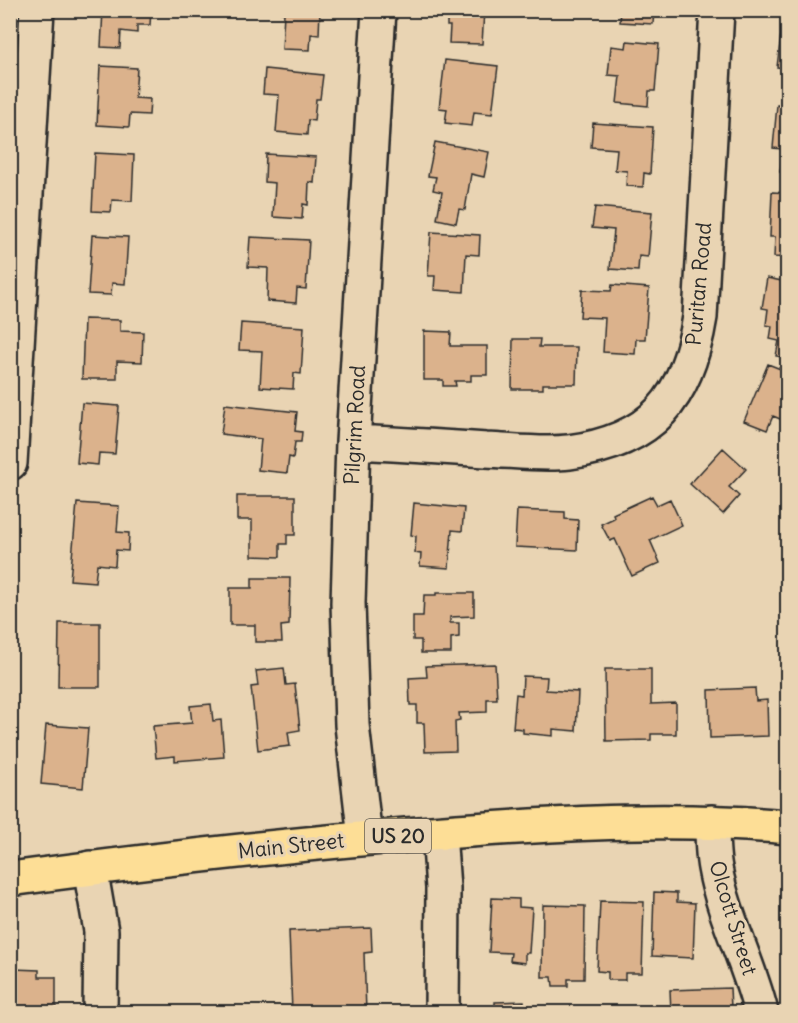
<svg xmlns="http://www.w3.org/2000/svg" width="798" height="1023" font-family="Delius,sans-serif">
<style>
.building{fill:#dbb28c;stroke:#2b2b2b;stroke-width:1.5}
.lines{fill:none;stroke-linecap:round;stroke-linejoin:round}
.street-casing{stroke:#2b2b2b;stroke-width:38}
.primary-casing{stroke:#2b2b2b;stroke-width:38}
.street{stroke:#e9d4b3;stroke-width:33}
.primary{stroke:#fdde96;stroke-width:33}
.labels{text-anchor:middle;stroke-width:6;stroke-linejoin:round;paint-order:stroke}
.shield{fill:#e9d4b3;stroke:#645e54;stroke-width:1.5}
.shield-label{font-size:20px;font-weight:bold;fill:#2b2b2b}
.street-label{font-size:21px;fill:#2b2b2b;stroke:#e9d4b3}
</style>
<rect width="100%" height="100%" fill="#e9d4b3"/>
<filter id="ink" filterUnits="userSpaceOnUse"><feTurbulence type="fractalNoise" baseFrequency=".0167" numOctaves="2"/><feDisplacementMap in="SourceGraphic" scale="12" xChannelSelector="R" yChannelSelector="G"/><feConvolveMatrix kernelMatrix="1 2 1 2 8 2 1 2 1" color-interpolation-filters="sRGB"/></filter>
<g filter="url(#ink)">
<!-- building -->
<path class="building" d="M103,10H151L150,25H137V33L121,31L120,48L101,47Z
M267,10H320L319,35L311,34L310,50L282,49L284,13Z
M447,10H501L484,11L482,44L449,43L450,26H447Z
M621,10H654L653,24L620,22Z
M782,26L788,27V89L783,88L785,68L777,67Z
M627,41L659,44L655,91H649L648,106L617,103L620,76L608,75L611,46L626,48Z
M445,60L498,66L492,114L474,112L472,126L445,123L447,109L439,108Z
M100,66L137,68L135,98L150,99L149,115L130,114L129,127L97,125Z
M265,69L323,75L320,99H316L314,121L308,120L307,135L276,132L279,95L263,94Z
M777,105L788,106V173L780,172L783,149L773,148Z
M593,123L653,127L650,174L644,173L643,187L626,186L627,171L615,170L617,149L591,147Z
M435,142L489,152L484,177L471,174L465,210L459,209L456,223L437,219L442,192L433,190L436,177L428,176Z
M95,153L134,155L132,201L112,200L111,212L92,211Z
M266,154L316,157L314,183L309,182L308,205L303,204L302,219L273,217L275,183L265,182Z
M772,192L788,193V258L774,257L775,237H770Z
M595,207L652,212L648,257L639,256L638,271L610,269L614,230L592,228Z
M431,232L480,235L479,255L466,254L464,292L434,290L435,276H428Z
M92,235L128,237L125,284L112,283L111,295L88,294Z
M250,237L309,240L306,289L297,288L296,303L267,301L268,268L248,267Z
M782,277L788,278V358L776,356L779,341L770,339L772,326L766,325L768,309L762,308L767,278L782,281Z
M612,285L649,288L645,339H636L635,354L603,352L605,318L580,317L582,290L611,291Z
M84,319L120,320V331L143,332L142,362L117,361V379H82Z
M241,323L304,327L301,374L294,373L293,389L260,387L262,351L239,350Z
M424,331L451,332L450,346H487V375H471V381H455L456,386H443V380H424Z
M513,339H540L539,347H577L576,384H543V389H512Z
M768,364L788,372V415L785,421L773,416L767,430L744,421Z
M82,403L119,406L115,454L99,453L98,465L77,463Z
M225,404L297,412L295,431L302,432L301,442H295L293,458L289,457L287,473L258,470L261,439L221,434Z
M723,448L746,469L729,487L739,496L723,514L690,484Z
M237,496H295V535H287V544H280V557L252,556V520H237Z
M652,496L657,505L670,499L682,525L650,540L660,563L632,576L615,539L610,541L601,524L614,518L613,514Z
M77,503L119,506L117,532L129,533L128,551L116,550L115,566L97,564L95,582L70,580Z
M414,503L464,508L462,531L452,530L449,568L420,566L421,554L415,553L416,536L411,535Z
M517,510L565,512V519L578,520L577,550L515,547Z
M252,578H290L289,625L281,626L282,642H255V625H230V588H252Z
M436,593H474V616L450,617V623H459V637L451,638V653H421V640H413V616H423L424,595H436Z
M59,623H100V687H58Z
M495,664L497,699H487V712L459,713L460,720L455,721L456,751L425,752L424,723H417V705H410L409,678L427,677L426,666Z
M284,668L286,685L295,684L300,730L288,732L290,746L258,750L251,687L258,686L256,671Z
M605,669H651V704L676,703V734H651V740L606,741Z
M523,676L547,677L546,690L578,692L576,731L553,729V736L523,733V729L513,728L516,694L522,695Z
M755,688L756,701L767,700L768,736L710,738L709,690Z
M211,704L213,721L221,720L224,757L175,761V756L156,758L153,726L192,723L190,706Z
M46,725L88,728L83,788L41,784Z
M654,892L677,893V902L695,903L693,958L652,956Z
M492,898L519,899V907L532,908L529,953H525V963L510,961L511,953L489,952Z
M600,901L644,902L642,973H625V980H608V972L597,971Z
M543,905L585,906L584,979H568V986H553L552,977H542Z
M371,928L372,952L364,953L366,1012H292L289,931Z
M13,969L39,970V977H56V1012H13Z
M730,988L731,1008H725L726,1012H671L670,990Z
M524,1001V1012H495V1002Z"/>
<g class="lines">
<!-- street casing -->
<g class="street-casing">
<path id="street" d="M353,442C398,444 442,447 486,450C513,451 542,455 569,452C653,441 687,398 700,317L717,10
M10,463L37,10
M712,822C712,837 712,853 715,868C724,918 749,963 761,1012
M439,833L443,888L442,1012
M365,838L352,725L348,603L353,442L379,10
M90,868L101,931L100,1012"/>
</g>
<!-- primary casing -->
<g class="primary-casing">
<path id="primary" d="M10,879C159,859 308,842 457,831C567,823 677,817 788,827"/>
</g>
<!-- street -->
<use href="#street" class="street"/>
<!-- primary -->
<use href="#primary" class="primary"/>
</g>
</g>
<g class="labels">
<!-- shield labels -->
<rect class="shield" x="365" y="819" width="66" height="34" rx="4.5"/>
<g class="shield-label">
<text x="398" y="843">US 20</text>
</g>
<!-- street labels -->
<g class="street-label">
<text transform="translate(699 284) rotate(-85)" y="7">Puritan Road</text>
<text transform="translate(355 425) rotate(-87)" y="7">Pilgrim Road</text>
<text transform="translate(291 846) rotate(-6)" y="7">Main Street</text>
<text transform="translate(733 918) rotate(73)" y="7">Olcott Street</text>
</g>
</g>
<!-- margin -->
<rect width="798" height="1023" fill="none" stroke="#e9d4b3" stroke-width="36"/>
<rect x="18" y="18" width="762" height="987" fill="none" stroke="#2b2b2b" stroke-width="2" filter="url(#ink)"/>
</svg>
